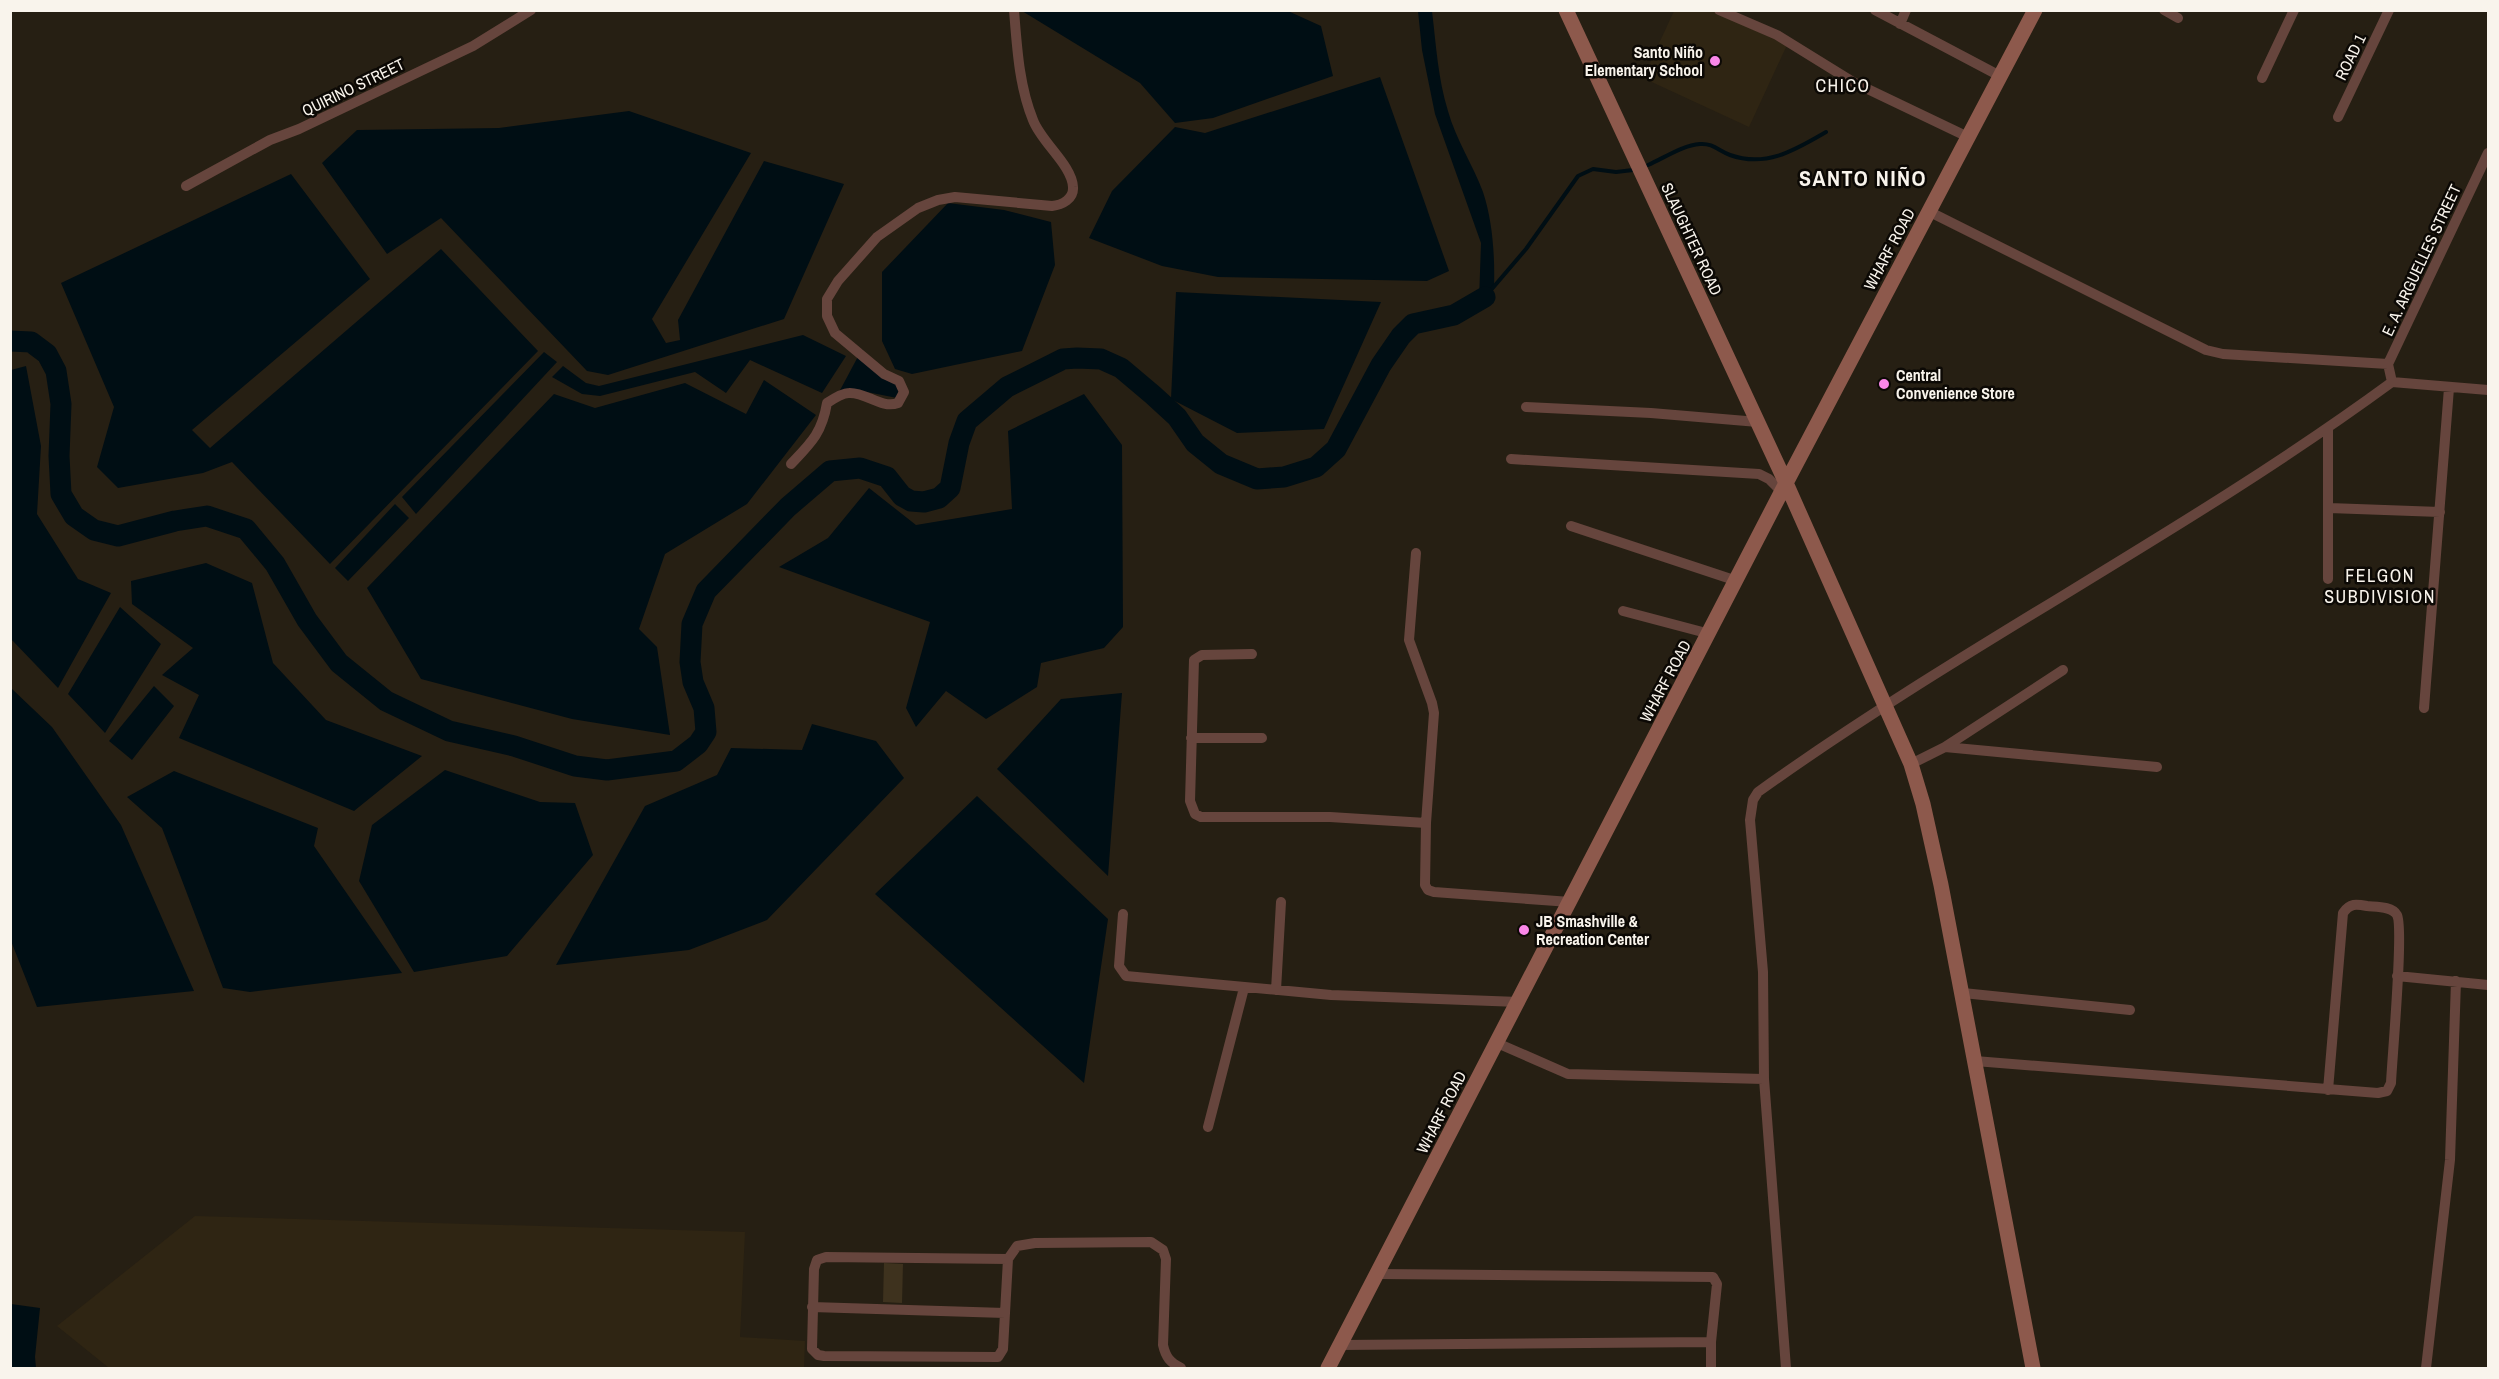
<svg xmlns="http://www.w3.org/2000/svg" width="2499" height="1379" font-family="'Archivo Narrow',sans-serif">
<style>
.built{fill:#2f2513}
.green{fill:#3e321e}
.water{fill:#000e14}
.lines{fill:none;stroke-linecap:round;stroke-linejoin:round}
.stream{stroke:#000e14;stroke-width:4}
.river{stroke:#000e14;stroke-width:21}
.street{stroke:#66453d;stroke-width:10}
.secondary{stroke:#8d594c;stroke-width:15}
.poi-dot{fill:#fa87e8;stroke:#0c0905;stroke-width:2}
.labels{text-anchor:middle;stroke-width:5;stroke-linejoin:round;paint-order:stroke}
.poi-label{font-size:16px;font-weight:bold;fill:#f9f4ec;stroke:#0c0905;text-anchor:start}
.street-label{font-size:16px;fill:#f9f4ec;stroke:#0c0905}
.neighbourhood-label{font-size:18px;letter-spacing:1.5px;fill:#f9f4ec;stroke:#0c0905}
.district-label{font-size:22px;font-weight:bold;letter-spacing:1.5px;fill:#f9f4ec;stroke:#0c0905}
</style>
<rect width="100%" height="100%" fill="#261f13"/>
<!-- built -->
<path class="built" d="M1674,11H1713L1787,45L1749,127L1643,78Z
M195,1216L745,1232L740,1337L805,1341L804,1368H109L57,1326Z"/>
<!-- green -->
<path class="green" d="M884,1263L903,1264L902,1303L883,1302Z"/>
<!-- water -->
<path class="water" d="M1022,11H1288L1321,26L1333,76L1213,118L1175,123L1140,83Z
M1418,11H1432C1436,44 1438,79 1448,111C1456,140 1473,165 1483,192C1493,222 1495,258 1494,289L1479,301L1481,243L1435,114L1422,50Z
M1380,77L1449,271L1427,281L1218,277L1162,266L1089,238L1112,191L1175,127L1205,133Z
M629,111L751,153L652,319L666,343L680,340L678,320L764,161L844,184L784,319L608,375L587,371L441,218L387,254L322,163L357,130L499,128Z
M291,174L370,279L192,430L210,448L441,249L538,351L330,564L232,462L203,473L118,488L97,467L114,407L61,283Z
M948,203L1004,210L1051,222L1055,265L1022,351L912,374L895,369L882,341V272Z
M1176,292L1381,302L1324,429L1237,433L1171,399Z
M803,335L846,356L822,393L750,360L726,393L695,372L600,396L582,394L552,377L563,366L586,383L599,386Z
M862,349L880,370L900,383L897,398L867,392L838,394Z
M544,352L557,362L416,514L402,497Z
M26,366L41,446L37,514L78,579L111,593L58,688L11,639V370Z
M764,380L816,415L747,504L665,554L639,629L657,647L670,735L572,719L421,679L367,588L554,394L595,408L685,383L746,414Z
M1084,394L1122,445L1123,627L1104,648L1041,663L1037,687L986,719L946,691L916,727L906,708L930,622L779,567L828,538L869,488L916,525L1012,509L1008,431Z
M395,504L409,518L348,581L335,568Z
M206,563L252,583L273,663L326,720L422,756L354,811L179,738L199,695L162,675L193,648L132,604L131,581Z
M120,607L161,644L105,733L68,694Z
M154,686L174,706L132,760L109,741Z
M11,688L52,727L121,825L194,991L37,1007L11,941Z
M1122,693L1108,876L997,769L1061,699Z
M812,724L876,741L904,778L767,920L689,950L556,965L645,806L717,775L731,748L802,750Z
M445,770L540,802L575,803L593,855L507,956L414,972L359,881L372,825Z
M174,771L318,828L314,846L402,973L250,992L223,988L162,828L127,797Z
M977,796L1108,919L1084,1083L875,894Z
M11,1304L40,1308L35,1357L36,1368H11Z"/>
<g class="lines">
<!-- stream -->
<path class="stream" d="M1648,165C1664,158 1683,145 1700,144C1713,143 1719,151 1730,155C1766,168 1795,150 1826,132
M1485,297L1526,249L1578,176L1593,169L1616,172L1633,170"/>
<!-- river -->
<path class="river" d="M10,341L31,342L47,354L56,371L61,404L59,456L61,494L74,516L94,530L118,536L175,521L207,516L246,529L275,564L307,620L339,663L386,701L449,731L514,746L575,766L607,770L676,761L698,744L706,732L704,708L693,682L690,662L692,624L706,591L788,507L830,471L860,468L887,477L902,496L911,501L924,502L939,498L950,488L959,443L967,421L1007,387L1063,359L1077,358L1101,359L1121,368L1153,395L1177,417L1195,443L1221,464L1257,479L1284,477L1316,467L1336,449L1381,365L1401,336L1413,324L1454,315L1485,297"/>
<!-- street -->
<path class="street" d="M1719,10L1777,35L1853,82L1968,137
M1875,10L2000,76
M2164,10L2178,18
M1900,24L1906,10
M2262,78L2294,10
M2338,117L2389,10
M186,186L270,140L299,129L473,46L531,10
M1930,212L2206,350L2223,354L2388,364
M2392,382L2388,364L2488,153
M1526,407L1651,413L1758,422
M1511,459L1759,474L1769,479L1782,492
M791,464C811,443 822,433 827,403C833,399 842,393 849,393C866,392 881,409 898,403L904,392L899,381L884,374L835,333L827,316V299L838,281L877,237L918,208L938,200L955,197L1052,206C1062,205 1074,199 1073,187C1072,165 1041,142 1033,120C1019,86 1017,47 1014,10
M2329,508L2440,512
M1571,526L1737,581
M1416,553L1409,640L1432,703L1434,713L1426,823L1425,885L1428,890L1434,892L1570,902
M2328,579V429
M1623,611L1710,634
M1252,654L1202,655L1194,660L1190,801L1195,814L1201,817H1330L1426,823
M2063,670L1945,747L2157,767
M2424,708L2449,388
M1191,738H1262
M1911,764L1945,747
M1123,914L1119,966L1126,976L1331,995L1519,1002
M2397,976L2488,985
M1276,990L1281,902
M1963,993L2130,1010
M1497,1043L1568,1074L1764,1079
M1975,1061L2378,1093L2387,1091L2391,1083C2392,1059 2404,928 2397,915C2392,906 2376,907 2367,906C2356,904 2350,903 2343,913L2328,1090
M1208,1127L1244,988
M1008,1259L826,1257L817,1260L814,1269L812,1349L818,1355L824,1356L998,1357L1003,1349L1008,1259L1017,1246L1035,1243L1151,1242L1163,1250L1166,1259L1163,1345C1166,1358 1170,1362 1181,1368
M812,1307L1005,1313
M1340,1345L1711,1342L1717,1284L1713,1277L1378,1274
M1711,1368V1342
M1786,1368L1764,1079L1763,972L1750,820L1753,800L1758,792C1963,645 2189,531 2392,382L2488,390
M2426,1368L2450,1160L2456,981"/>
<!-- secondary -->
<path class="secondary" d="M1566,10L1786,483L1911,764L1923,804L1941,885L2033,1368
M1328,1368L1786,483L2035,10"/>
</g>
<!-- markers -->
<g class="poi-dot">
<circle cx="1715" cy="61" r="6"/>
<circle cx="1884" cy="384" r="6"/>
<circle cx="1524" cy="930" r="6"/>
</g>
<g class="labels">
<!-- poi labels -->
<g class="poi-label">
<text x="1703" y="58" text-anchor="end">Santo Niño<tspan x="1703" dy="18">Elementary School</tspan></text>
<text x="1896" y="381">Central<tspan x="1896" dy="18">Convenience Store</tspan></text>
<text x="1536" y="927">JB Smashville &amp;<tspan x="1536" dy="18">Recreation Center</tspan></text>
</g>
<!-- street labels -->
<g class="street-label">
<text transform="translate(2350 57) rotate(-64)" y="6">ROAD 1</text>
<text transform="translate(353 87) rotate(-26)" y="6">QUIRINO STREET</text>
<text transform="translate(1692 239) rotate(65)" y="6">SLAUGHTER ROAD</text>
<text transform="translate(1889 249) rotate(-62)" y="6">WHARF ROAD</text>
<text transform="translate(2421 260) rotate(-65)" y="6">E. A. ARGUELLES STREET</text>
<text transform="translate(1665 681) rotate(-62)" y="6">WHARF ROAD</text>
<text transform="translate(1441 1112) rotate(-63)" y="6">WHARF ROAD</text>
</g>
<!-- neighbourhood labels -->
<g class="neighbourhood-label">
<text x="1843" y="92">CHICO</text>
<text x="2380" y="582">FELGON<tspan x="2380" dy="21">SUBDIVISION</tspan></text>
</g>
<!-- district labels -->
<g class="district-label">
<text x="1863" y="186">SANTO NIÑO</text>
</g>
</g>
<!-- border -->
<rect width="2499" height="1379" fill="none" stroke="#f9f4ec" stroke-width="24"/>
</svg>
